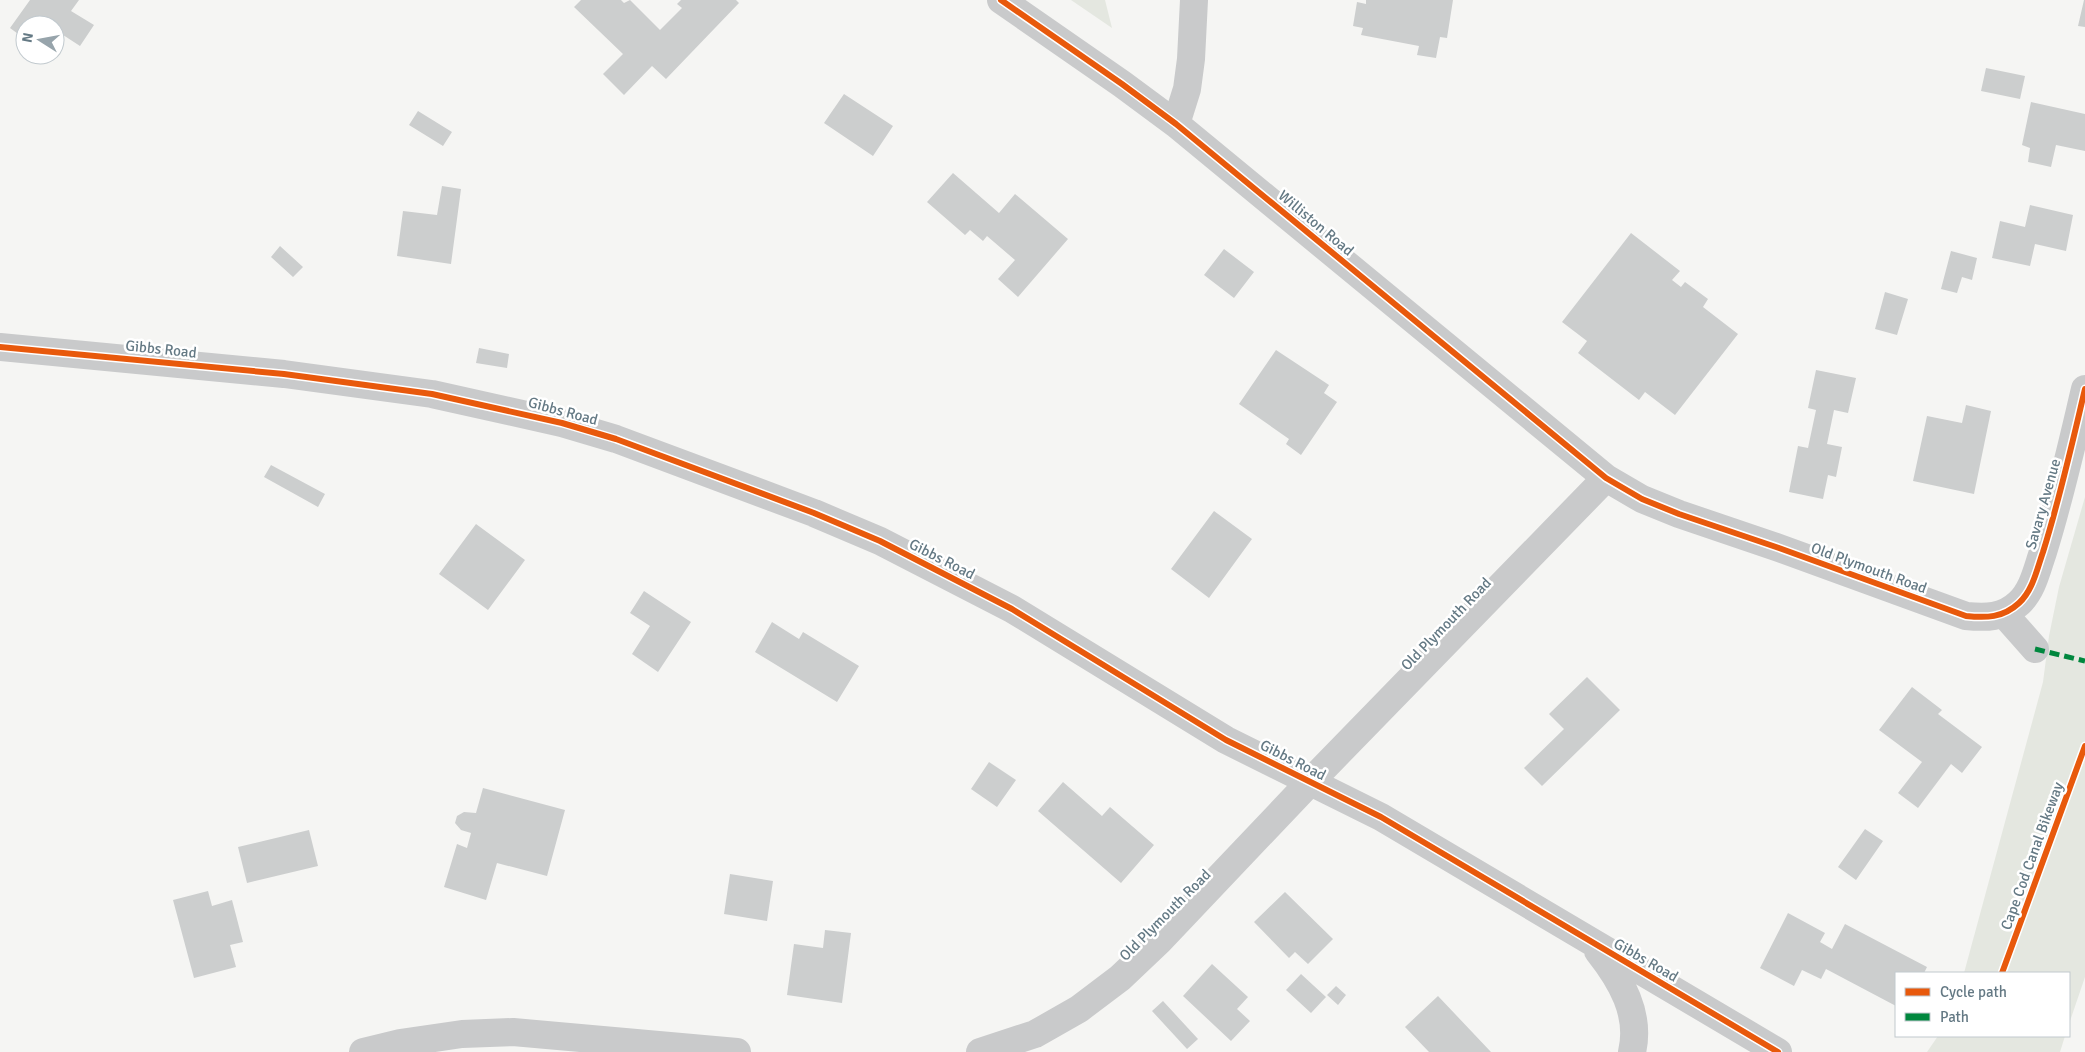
<svg xmlns="http://www.w3.org/2000/svg" width="2085" height="1052" font-family="Signika,sans-serif">
<style>
.green{fill:#e4e7e0}
.building{fill:#cccece}
.lines{fill:none;stroke-linecap:round;stroke-linejoin:round}
.minor{stroke:#c9cacb;stroke-width:28}
.quiet{stroke:#00873e;stroke-width:5;stroke-dasharray:10 5;stroke-linecap:butt}
.cycleway-casing{stroke:#fff;stroke-width:9}
.cycleway{stroke:#e8590c;stroke-width:6}
.labels{text-anchor:middle;stroke-width:5;stroke-linejoin:round;paint-order:stroke}
.street-label{font-size:15px;fill:#647984;stroke:#fff}
</style>
<rect width="100%" height="100%" fill="#f5f5f3"/>
<!-- green -->
<path class="green" d="M1072,0H1105L1112,28L1071,0Z
M2085,497V977L2069,1024V973H1964L2043,682L2049,636L2059,587Z
M1938,1036H2065L2060,1052H1927Z"/>
<!-- building -->
<path class="building" d="M30,0H79L71,11L94,25L80,46L57,31L55,33V25H25V39L10,28Z
M581,0H621L624,3L630,0L660,30L682,8L677,4L681,0H736L739,3L666,79L652,66L624,95L603,74L623,54L574,7Z
M1366,0H1453L1447,38L1440,37L1436,58L1417,55L1419,46L1361,35L1363,28L1353,26L1357,2L1366,4Z
M2084,0H2085V27L2078,26Z
M1986,68L2025,76L2020,99L1981,91Z
M844,94L893,126L873,156L824,123Z
M2031,102L2085,114V151L2056,145L2051,167L2028,162L2030,148L2022,145Z
M418,111L452,132L443,146L409,125Z
M953,173L999,213L1015,194L1068,239L1018,297L998,279L1015,260L987,236L983,241L970,230L965,235L927,202Z
M442,186L461,189L451,264L397,256L403,211L437,215Z
M2030,205L2073,215L2066,251L2035,244L2030,266L1992,258L2000,221L2025,227Z
M1631,233L1680,271L1672,280L1681,287L1685,282L1708,299L1703,307L1738,334L1675,415L1645,392L1639,400L1578,353L1587,341L1562,322Z
M280,246L303,267L293,277L271,257Z
M1224,249L1254,272L1234,298L1204,275Z
M1951,251L1977,258L1972,280L1962,277L1957,293L1941,289Z
M1885,292L1908,299L1897,335L1875,329Z
M479,348L509,354L507,368L476,363Z
M1276,350L1329,385L1324,393L1337,402L1301,455L1286,444L1289,439L1239,404Z
M1816,370L1856,378L1848,413L1834,410L1827,444L1842,447L1836,477L1828,475L1823,499L1789,492L1798,446L1808,448L1816,410L1808,408Z
M1966,405L1991,411L1974,494L1913,481L1927,416L1962,423Z
M271,465L325,494L318,507L264,477Z
M1214,511L1252,539L1209,598L1171,569Z
M476,524L525,560L488,610L439,574Z
M644,591L691,622L658,672L632,654L650,626L630,613Z
M772,622L799,639L803,632L859,666L837,702L755,652Z
M1587,677L1620,710L1542,786L1524,768L1564,729L1549,714Z
M1912,687L1942,710L1938,714L1982,747L1962,773L1951,764L1918,808L1898,793L1922,762L1879,730Z
M989,762L1016,780L997,807L971,789Z
M1063,782L1102,816L1110,807L1154,845L1121,883L1038,811Z
M483,788L565,810L547,876L497,863L486,900L444,887L457,844L467,848L471,833L461,830L455,823L457,816L464,812L476,813Z
M1865,829L1883,841L1856,880L1838,867Z
M309,830L318,866L247,883L238,847Z
M730,874L773,881L767,921L724,914Z
M208,891L212,906L232,900L243,942L230,945L236,967L194,978L173,900Z
M1285,892L1333,939L1308,964L1295,952L1289,958L1254,922Z
M1788,913L1825,933L1820,942L1832,949L1845,924L1927,967L1924,973H1896V1006L1826,969L1821,979L1802,970L1794,986L1760,968Z
M825,930L851,933L842,1003L787,995L794,944L823,948Z
M1212,964L1248,997L1237,1009L1250,1021L1231,1041L1183,996Z
M1301,974L1326,997L1311,1013L1286,990Z
M1336,986L1346,995L1338,1005L1327,995Z
M1438,996L1491,1052H1429L1405,1027Z
M1163,1001L1198,1039L1187,1049L1152,1011Z"/>
<g class="lines">
<!-- minor -->
<path class="minor" d="M1001,0L1122,84L1176,124L1606,478L1642,499L1679,514L1779,548L1966,616C1986,618 2003,618 2019,603C2033,590 2037,569 2043,552C2060,498 2072,444 2085,389
M1176,124L1187,89L1191,59L1194,0
M0,347L284,374L432,394L562,423L616,439L814,513L880,541L1012,609L1226,740L1381,817L1778,1052
M2004,614L2035,649
M1598,951C1621,980 1641,1014 1632,1052
M363,1052L400,1043L462,1034L513,1032L737,1052
M980,1052L1035,1034L1079,1009L1120,978L1159,941L1309,783L1606,478"/>
<!-- quiet -->
<path class="quiet" d="M2035,649L2085,661"/>
<!-- cycleway casing -->
<g class="cycleway-casing">
<path id="cycleway" d="M1001,0L1122,84L1176,124L1606,478L1642,499L1679,514L1779,548L1966,616C1986,618 2003,618 2019,603C2033,590 2037,569 2043,552C2060,498 2072,444 2085,389
M0,347L284,374L432,394L562,423L616,439L814,513L880,541L1012,609L1226,740L1381,817L1778,1052
M2002,973L2085,746"/>
</g>
<!-- cycleway -->
<use href="#cycleway" class="cycleway"/>
</g>
<g class="labels">
<!-- street labels -->
<g class="street-label">
<text transform="translate(1316 223) rotate(40)" y="5">Williston Road</text>
<text transform="translate(161 349) rotate(6)" y="5">Gibbs Road</text>
<text transform="translate(563 411) rotate(15)" y="5">Gibbs Road</text>
<text transform="translate(2043 504) rotate(-74)" y="5">Savary Avenue</text>
<text transform="translate(942 559) rotate(27)" y="5">Gibbs Road</text>
<text transform="translate(1869 568) rotate(20)" y="5">Old Plymouth Road</text>
<text transform="translate(1446 624) rotate(-46)" y="5">Old Plymouth Road</text>
<text transform="translate(1293 760) rotate(27)" y="5">Gibbs Road</text>
<text transform="translate(2032 856) rotate(-70)" y="5">Cape Cod Canal Bikeway</text>
<text transform="translate(1165 915) rotate(-45)" y="5">Old Plymouth Road</text>
<text transform="translate(1646 960) rotate(30)" y="5">Gibbs Road</text>
</g>
</g>
<!-- legend -->
<rect x="1895" y="972" width="175" height="65" fill="#ffffff" stroke="#c1c9ce"/>
<rect x="1905" y="988" width="25" height="8" fill="#e8590c" stroke="#c1c9ce"/>
<text x="1940" y="997" font-size="15" fill="#647984">Cycle path</text>
<rect x="1905" y="1013" width="25" height="8" fill="#00873e" stroke="#c1c9ce"/>
<text x="1940" y="1022" font-size="15" fill="#647984">Path</text>
<!-- north arrow -->
<g transform="translate(40 40) rotate(281)"><circle r="24" fill="#ffffff" stroke="#c1c9ce"/>
<path d="M0-4L9 19L0 12L-9 19Z" fill="#97a4ab"/>
<text y="-8" font-size="14" font-weight="bold" text-anchor="middle" fill="#647984">N</text>
</g>
</svg>
